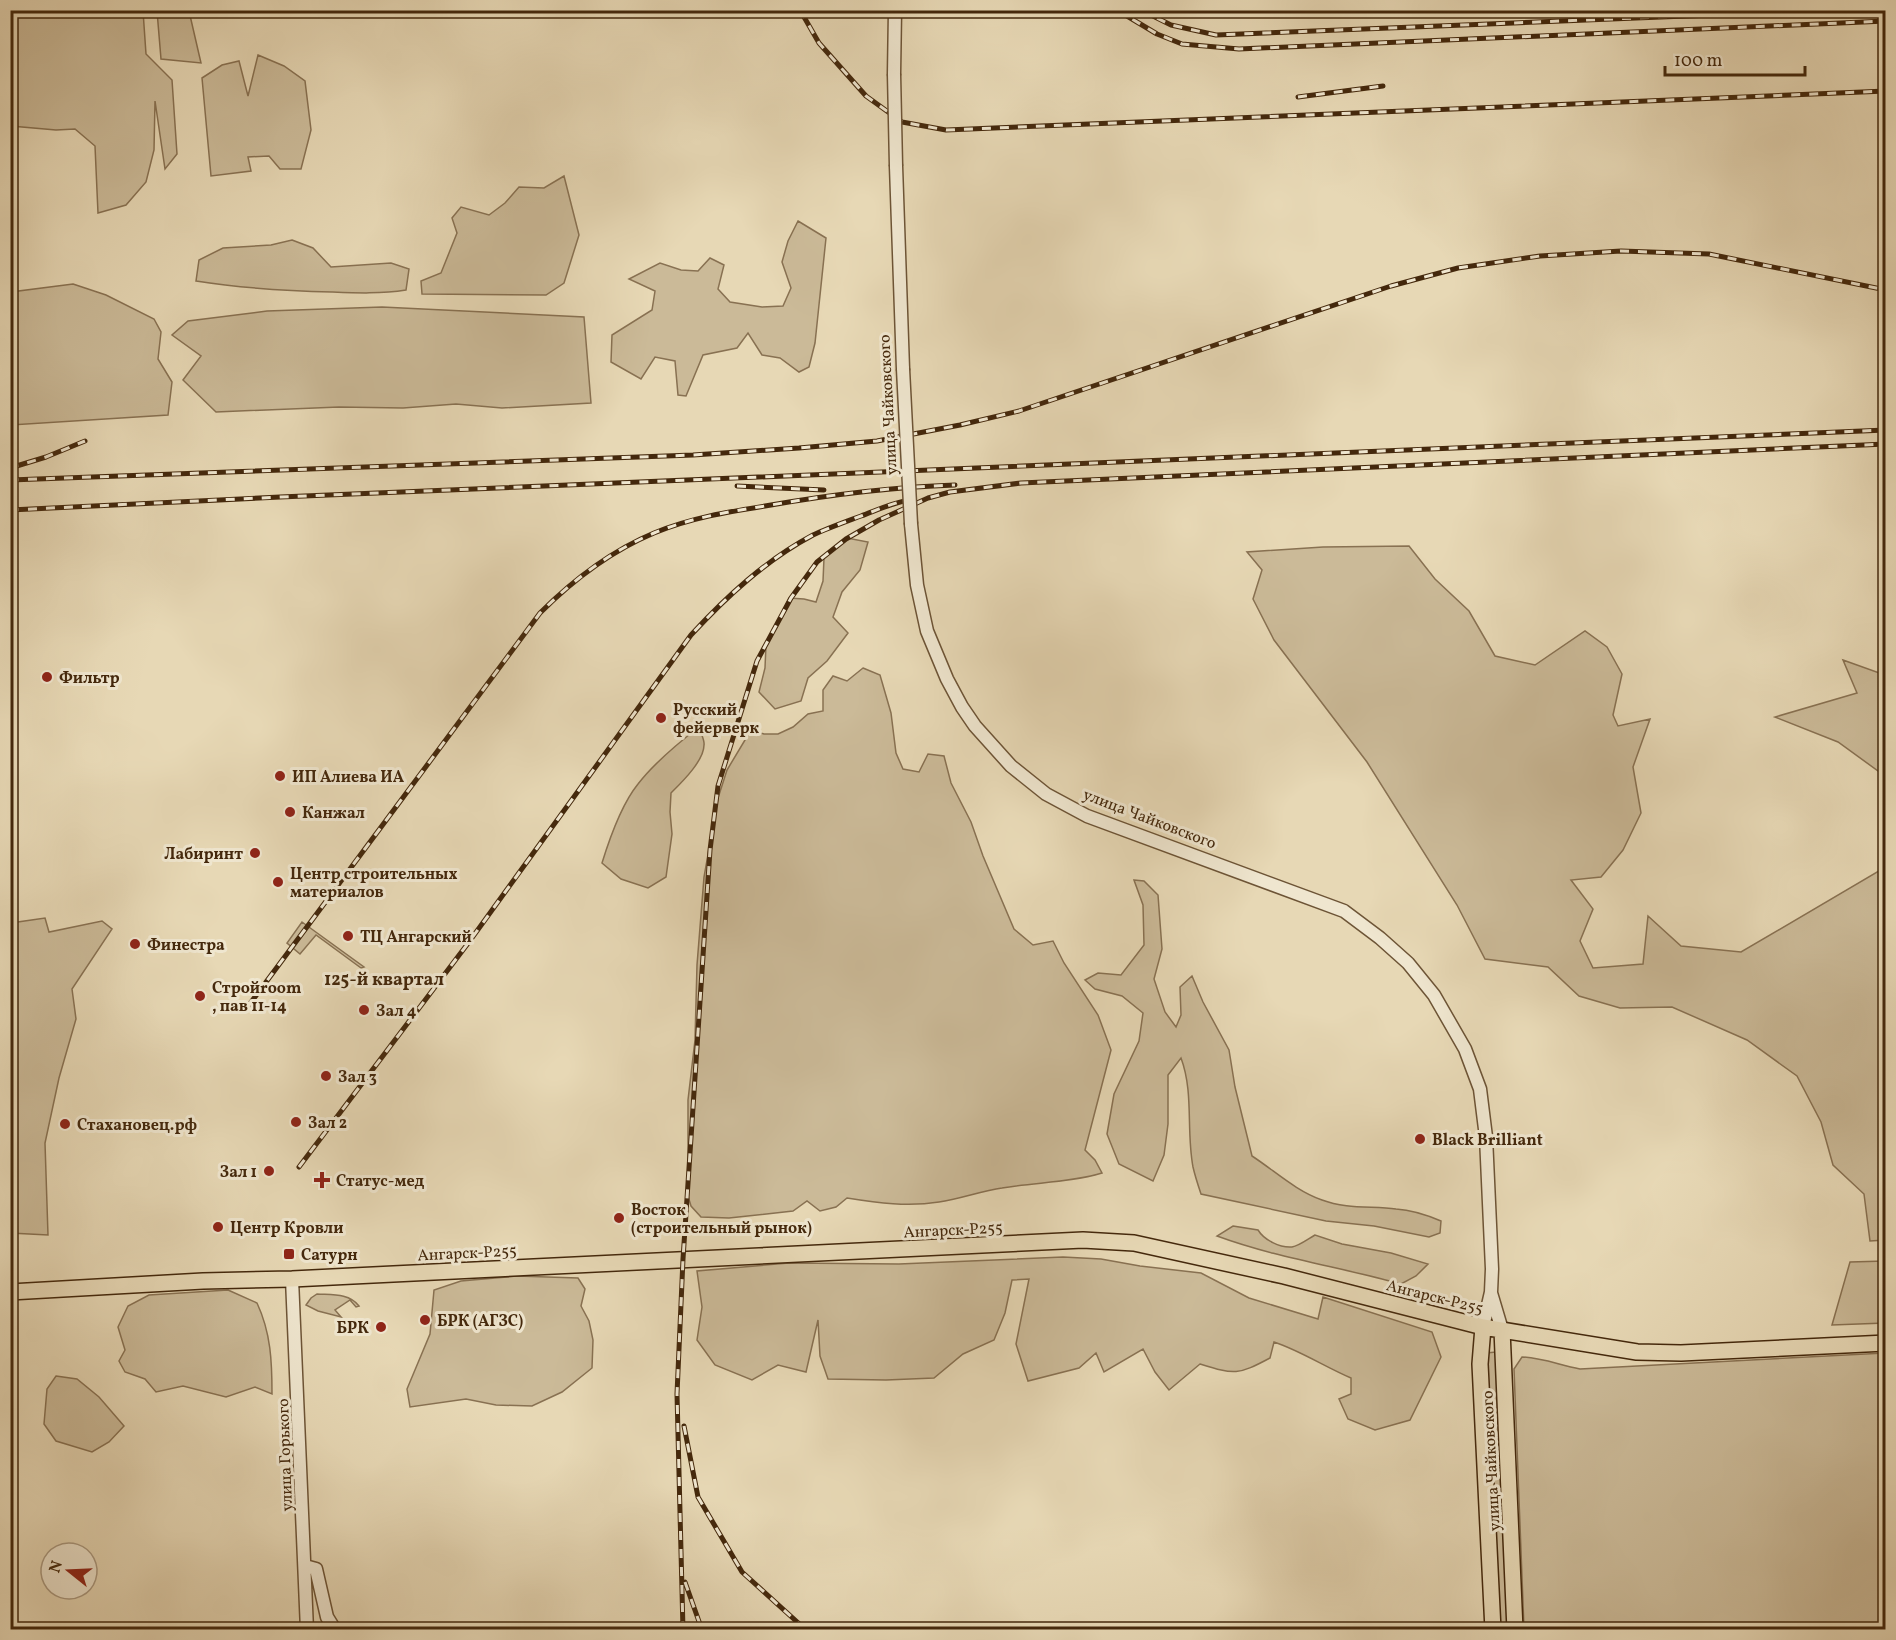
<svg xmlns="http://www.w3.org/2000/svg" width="1896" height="1640" font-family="Vollkorn,serif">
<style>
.green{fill:#cbba98;stroke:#887152;stroke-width:1.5}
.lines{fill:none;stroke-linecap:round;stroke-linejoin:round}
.minor-casing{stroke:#6d5436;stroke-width:15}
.major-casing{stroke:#44280c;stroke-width:18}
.minor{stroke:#efe6cf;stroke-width:12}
.major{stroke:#e7d8b5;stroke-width:15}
.rail-casing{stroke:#44280c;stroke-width:5}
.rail{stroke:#efe6cf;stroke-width:3;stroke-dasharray:9;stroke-linecap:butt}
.minor-bridge-casing{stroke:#6d5436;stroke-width:15;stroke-linecap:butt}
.minor-bridge{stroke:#efe6cf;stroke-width:12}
.poi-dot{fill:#8f2418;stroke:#efe6cf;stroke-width:2}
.labels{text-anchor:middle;stroke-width:6;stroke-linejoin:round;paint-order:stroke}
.street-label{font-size:16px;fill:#44280c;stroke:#efe6cf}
.poi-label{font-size:16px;font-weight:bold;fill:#44280c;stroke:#efe6cf;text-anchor:start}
.neighbourhood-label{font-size:18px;font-weight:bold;fill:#44280c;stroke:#efe6cf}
</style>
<rect width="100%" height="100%" fill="#e7d8b5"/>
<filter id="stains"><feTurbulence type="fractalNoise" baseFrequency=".00333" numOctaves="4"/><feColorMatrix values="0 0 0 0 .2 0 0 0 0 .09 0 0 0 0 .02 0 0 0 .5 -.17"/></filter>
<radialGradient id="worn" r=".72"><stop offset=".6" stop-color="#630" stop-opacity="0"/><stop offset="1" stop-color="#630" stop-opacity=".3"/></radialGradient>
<!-- green -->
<path class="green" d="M10,11H143L146,54L172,80L177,154L165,169L155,101L154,150L146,182L126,205L98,213L95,146L75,129L56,130L11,126Z
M157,11H189L201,63L161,59Z
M258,55L284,66L305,81L311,130L301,169H280L269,156L248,157L251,171L211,176L202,78L222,65L239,61L248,96Z
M564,176L579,235L564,283L546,295L422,294L421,281L441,273L457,233L452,218L461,207L489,215L505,203L519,187L544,188Z
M798,221L826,238L815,343L809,367L799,372L780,358L762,355L748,333L737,348L703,355L686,396L678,395L675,361L655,357L641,379L611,362L612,335L652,310L655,291L629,279L660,263L681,270L698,271L710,258L724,265L718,289L730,302L762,307L783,306L791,288L782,262L788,241Z
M292,240L313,248L331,267L391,263L409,269L406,290C381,294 357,293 332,292C286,291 241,288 196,281L199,260L223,248L271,245Z
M73,284L106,295L154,319L161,332L158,359L172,382L168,415L11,425V292Z
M382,307L584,317L591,403L502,408L456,404L403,408L339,407L216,412L183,380L201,356L172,335L188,321L267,311Z
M847,538L868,542L860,570L842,592L833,617L848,633L827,661L808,678L801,701L775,709L759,692L765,668L766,645L789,598L804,599L816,602L823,581L824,558Z
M1409,546L1435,579L1469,611L1495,656L1535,665L1585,631L1607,647L1622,674L1613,715L1618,726L1650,719L1633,767L1641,813L1623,850L1601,877L1571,880L1593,909L1580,941L1593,968L1643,964L1648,916L1681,946L1741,952L1879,871L1885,862V1240L1870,1241L1864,1194L1833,1165L1821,1122L1797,1076L1747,1040L1672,1007L1620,1008L1579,996L1548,967L1485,959L1457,905L1367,762L1274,640L1253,599L1262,570L1247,552L1323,547Z
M1843,660L1885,675V776L1838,742L1775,717L1857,693Z
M863,668L880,675L891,713L896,753L903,769L919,772L928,754L944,756L951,783L971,822L983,856L1014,929L1033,945L1053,941L1064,963L1098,1015L1111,1050L1085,1150L1095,1160L1102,1173C1069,1183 1036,1182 1002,1188C981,1191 960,1199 939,1202C908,1207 878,1203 847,1198L836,1207L820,1211L807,1201L793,1211L729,1218L701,1217L691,1206L688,1196V1100L695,1040L697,965L704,877L718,798L727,770L751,730L764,734H778L793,727L808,714L823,711V690L833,676L847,681Z
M699,727C700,732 705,740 704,745C704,761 681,783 671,793L670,812L672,834L666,877L648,888L621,879L602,863C610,837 621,805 638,784C655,762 677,744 699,727Z
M1134,880L1144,881L1158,895L1162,949L1154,979L1165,1012L1176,1027L1181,1015L1180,987L1192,976L1203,1002L1229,1050L1235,1087L1252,1156C1275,1171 1296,1191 1322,1200C1346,1209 1372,1206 1396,1209C1412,1210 1427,1215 1441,1221L1440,1233L1429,1237L1374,1226L1326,1221L1201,1194C1198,1185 1195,1176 1193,1167C1186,1130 1194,1093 1181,1058L1168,1075V1124L1164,1155L1153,1181L1119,1164L1107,1134L1114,1094L1139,1041L1143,1013L1122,996L1095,989L1085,980L1098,973L1121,975L1144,945L1143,905Z
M45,918L49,932L102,921L112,929L72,989L76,1019L59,1078L45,1143L48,1235L10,1233L11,923Z
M302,922L364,967L361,968L316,935L300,954L287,943Z
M1233,1226L1258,1230C1264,1240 1280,1248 1292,1247C1299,1246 1308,1239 1315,1235L1342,1244L1391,1253L1428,1264L1416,1276L1401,1284C1340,1267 1277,1258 1217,1236Z
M1063,1257L1101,1259L1140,1266L1201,1273L1249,1298L1318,1319L1323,1297L1432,1332L1441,1357L1410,1420L1375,1430L1348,1419L1339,1399L1351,1394V1378C1325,1367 1301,1351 1274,1342L1270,1358C1238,1375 1235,1375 1200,1364L1169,1390L1155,1372L1143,1349L1104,1372L1096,1353L1079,1368L1028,1381L1016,1344L1029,1279L1012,1280L1005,1313L994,1340L963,1354L934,1378L886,1380L828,1379L820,1356L818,1320L806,1372L778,1365L752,1380L715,1365L697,1340L702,1307L697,1271L789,1263L899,1264Z
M1885,1261V1323L1832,1325L1850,1262Z
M517,1276L578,1278L585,1289L581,1306L589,1321L593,1340L592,1368L562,1392L532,1406L496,1405L466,1399L410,1407L407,1389L430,1334L434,1290L461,1281Z
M228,1290L257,1303C271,1333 272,1362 272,1394L255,1387L226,1397L183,1386L156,1392L145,1379L125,1372L119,1361L125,1350L118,1327L128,1306L149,1295Z
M317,1294C332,1295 349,1293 359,1306L356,1307L350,1300L335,1310L341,1317L318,1311L306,1305L311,1298Z
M1496,1352L1508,1628L1497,1629L1486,1353Z
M1885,1353V1629H1524L1514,1369L1522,1357C1543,1358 1559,1365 1580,1369Z
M56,1376L77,1379L99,1397L124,1426L109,1442L92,1452L56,1441L44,1424L47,1389Z"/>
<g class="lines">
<!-- minor casing -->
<g class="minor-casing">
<path id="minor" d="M894,74L895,10
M896,166L903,369
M911,524L917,585L927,631L947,679L962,707L975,726L1011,766L1046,794L1087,816L1344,911L1380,938L1408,963L1434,995L1465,1049L1480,1089L1486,1137L1492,1269L1491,1292L1483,1327
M292,1279L307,1630
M1491,1293L1502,1330
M305,1566L316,1569L327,1617L335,1630"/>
</g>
<!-- major casing -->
<g class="major-casing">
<path id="major" d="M10,1292L203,1281L292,1279L1083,1240L1134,1243L1284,1276L1483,1327L1637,1352L1681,1353L1886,1343
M1483,1327L1480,1364L1493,1630
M1502,1330L1515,1630"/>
</g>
<!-- minor -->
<use href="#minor" class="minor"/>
<!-- major -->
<use href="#major" class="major"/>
<!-- rail casing -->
<g class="rail-casing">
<path id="rail" d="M800,10L819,43L866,96L902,122L946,130L1886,91
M1117,10L1157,34L1182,44L1239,49L1886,21
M1141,10L1171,25L1216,35L1833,10
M1298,97L1383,86
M10,468L46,457L85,441
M10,480L693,455L799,448L877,441L960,425L1019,411L1391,286L1458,268L1540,256L1621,251L1709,254L1886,290
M737,486L824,490
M10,510L280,497L1886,430
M246,1009L540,613C573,580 611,551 654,533C690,518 727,512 765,506C828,495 891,487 955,485
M299,1167L469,942L691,635C727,596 766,560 813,535C828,528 845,522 861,516C877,510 892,503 909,500
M684,1426L698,1497L742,1572L806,1630
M685,1582L702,1630
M683,1630L677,1394L683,1259L710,850L718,786L757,661L791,598L817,562L846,539L879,520L928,498L950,492L1021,483L1886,444"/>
</g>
<!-- rail -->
<use href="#rail" class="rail"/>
<!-- minor-bridge casing -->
<g class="minor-bridge-casing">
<path id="minor-bridge" d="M894,74L896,166
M903,369L911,524"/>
</g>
<!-- minor-bridge -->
<use href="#minor-bridge" class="minor-bridge"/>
</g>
<!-- markers -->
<g class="poi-dot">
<circle cx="47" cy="677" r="6"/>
<circle cx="661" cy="718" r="6"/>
<circle cx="280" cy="776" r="6"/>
<circle cx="290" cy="812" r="6"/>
<circle cx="255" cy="853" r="6"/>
<circle cx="278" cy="882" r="6"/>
<circle cx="348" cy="936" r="6"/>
<circle cx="135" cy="944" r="6"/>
<circle cx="200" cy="996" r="6"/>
<circle cx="364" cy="1010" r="6"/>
<circle cx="326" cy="1076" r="6"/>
<circle cx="296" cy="1122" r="6"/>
<circle cx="65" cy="1124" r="6"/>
<circle cx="1420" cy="1139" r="6"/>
<circle cx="269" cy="1171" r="6"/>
<path d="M319 1171h6v6h6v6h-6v6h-6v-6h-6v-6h6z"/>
<circle cx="619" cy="1218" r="6"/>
<circle cx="218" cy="1227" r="6"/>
<rect x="283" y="1248" width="12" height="12" rx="3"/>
<circle cx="425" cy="1320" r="6"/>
<circle cx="381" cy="1327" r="6"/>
</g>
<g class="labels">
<!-- street labels -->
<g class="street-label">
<text transform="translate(887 405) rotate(-93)" y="6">улица Чайковского</text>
<text transform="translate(1150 818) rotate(21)" y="6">улица Чайковского</text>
<text transform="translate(953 1229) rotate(-3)" y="6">Ангарск-Р255</text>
<text transform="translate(467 1252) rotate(-3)" y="6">Ангарск-Р255</text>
<text transform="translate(1435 1296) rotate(14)" y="6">Ангарск-Р255</text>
<text transform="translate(284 1455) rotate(-92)" y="6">улица Горького</text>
<text transform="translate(1490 1461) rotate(-93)" y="6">улица Чайковского</text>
</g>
<!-- poi labels -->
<g class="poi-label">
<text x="59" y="683">Фильтр</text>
<text x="673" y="715">Русский<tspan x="673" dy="18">фейерверк</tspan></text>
<text x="292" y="782">ИП Алиева ИА</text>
<text x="302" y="818">Канжал</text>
<text x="243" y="859" text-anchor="end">Лабиринт</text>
<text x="290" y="879">Центр строительных<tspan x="290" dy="18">материалов</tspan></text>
<text x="360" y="942">ТЦ Ангарский</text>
<text x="147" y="950">Финестра</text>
<text x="212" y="993">Стройroom<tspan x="212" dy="18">, пав 11-14</tspan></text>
<text x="376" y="1016">Зал 4</text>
<text x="338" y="1082">Зал 3</text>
<text x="308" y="1128">Зал 2</text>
<text x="77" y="1130">Стахановец.рф</text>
<text x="1432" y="1145">Black Brilliant</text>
<text x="257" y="1177" text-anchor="end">Зал 1</text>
<text x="336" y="1186">Статус-мед</text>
<text x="631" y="1215">Восток<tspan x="631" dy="18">(строительный рынок)</tspan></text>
<text x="230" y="1233">Центр Кровли</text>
<text x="301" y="1260">Сатурн</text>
<text x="437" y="1326">БРК (АГЗС)</text>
<text x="369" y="1333" text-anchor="end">БРК</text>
</g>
<!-- neighbourhood labels -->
<g class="neighbourhood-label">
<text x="384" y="985">125-й квартал</text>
</g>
</g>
<!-- margin -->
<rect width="1896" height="1640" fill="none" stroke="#e7d8b5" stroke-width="36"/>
<rect x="12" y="12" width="1872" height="1616" fill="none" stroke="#44280c" stroke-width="3"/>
<rect x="18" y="18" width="1860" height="1604" fill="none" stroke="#44280c" stroke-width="1.5"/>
<!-- north arrow -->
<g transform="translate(69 1571) rotate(288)"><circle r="28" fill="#efe6cf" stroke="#ab9a81" stroke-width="1.5"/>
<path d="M0-4.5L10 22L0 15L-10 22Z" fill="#8f2418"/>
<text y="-9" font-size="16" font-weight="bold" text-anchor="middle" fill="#44280c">N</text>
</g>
<!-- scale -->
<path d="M1665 66v9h140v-9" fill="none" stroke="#44280c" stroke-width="3"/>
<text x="1674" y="66" font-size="18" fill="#44280c" stroke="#efe6cf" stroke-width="4.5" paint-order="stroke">100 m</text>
<rect width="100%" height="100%" filter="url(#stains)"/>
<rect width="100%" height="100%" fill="url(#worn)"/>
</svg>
